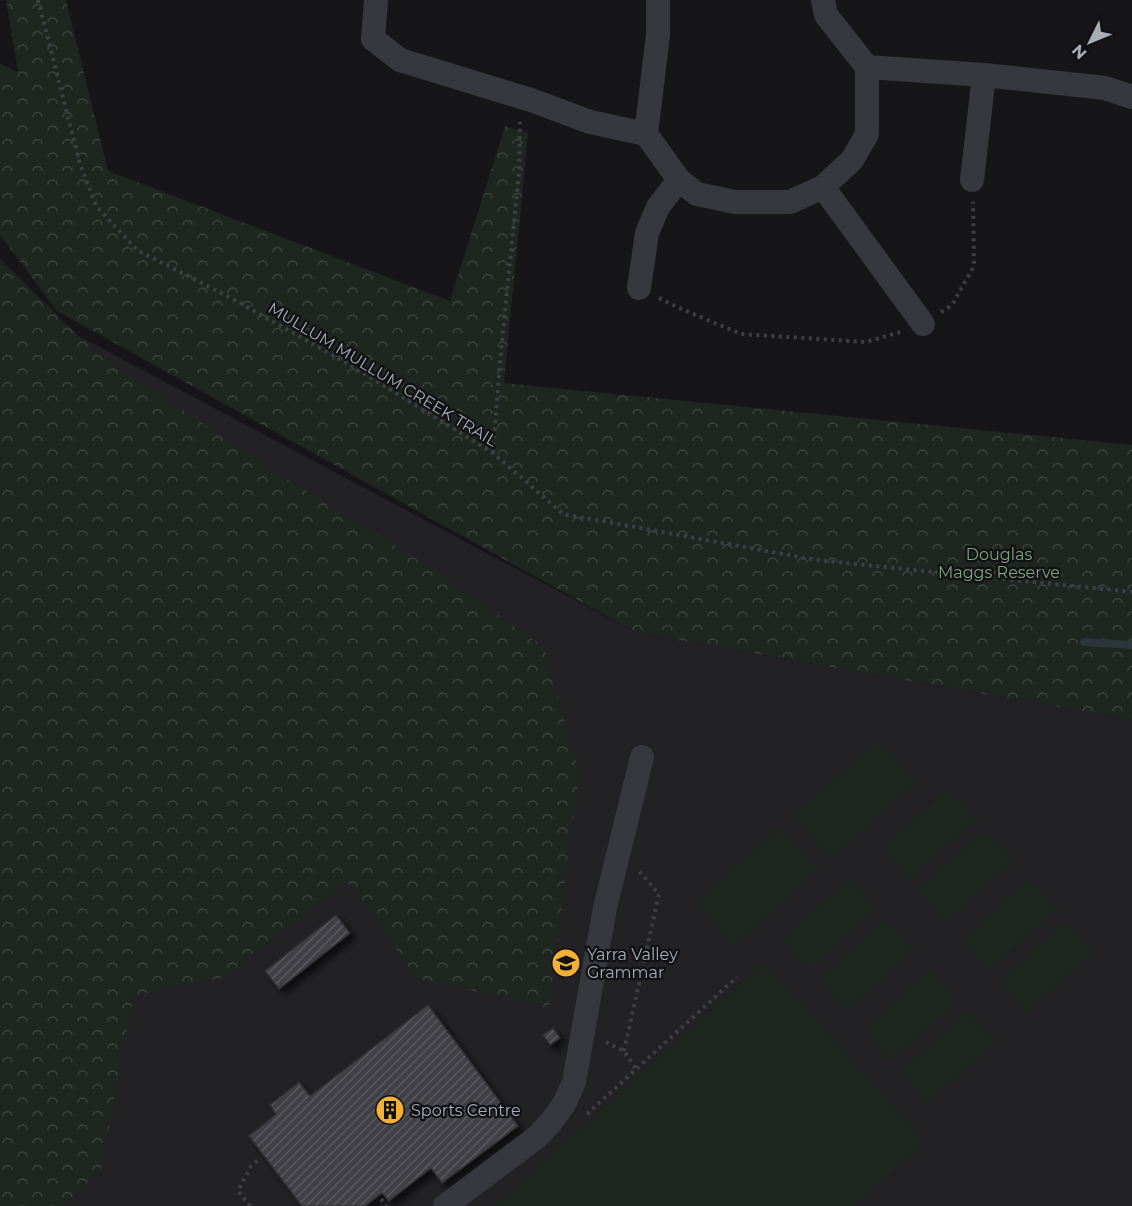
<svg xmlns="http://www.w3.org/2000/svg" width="1132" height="1206" font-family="Montserrat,sans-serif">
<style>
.built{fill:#222225}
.forest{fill:url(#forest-crowns)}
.green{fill:#1e261f}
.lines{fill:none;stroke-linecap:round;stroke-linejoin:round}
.stream{stroke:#2c353c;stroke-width:8}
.building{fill:url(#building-hatch);stroke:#303034;stroke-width:1.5;filter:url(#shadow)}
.path{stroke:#3d3f44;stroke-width:4;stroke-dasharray:3 4.5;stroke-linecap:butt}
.minor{stroke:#37383d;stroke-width:24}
.labels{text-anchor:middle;stroke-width:4.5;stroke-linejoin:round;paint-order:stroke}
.street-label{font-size:16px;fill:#a8adb8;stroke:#111113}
.park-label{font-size:16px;fill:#7fa381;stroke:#111113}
.poi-label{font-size:16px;fill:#a8adb8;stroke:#111113;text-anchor:start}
</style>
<defs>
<pattern id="forest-crowns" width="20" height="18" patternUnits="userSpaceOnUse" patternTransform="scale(1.5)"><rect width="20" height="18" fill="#1e261f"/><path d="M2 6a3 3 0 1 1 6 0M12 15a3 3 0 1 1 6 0" fill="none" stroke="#3c433d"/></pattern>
<pattern id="building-hatch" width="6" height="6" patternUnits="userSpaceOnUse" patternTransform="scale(1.5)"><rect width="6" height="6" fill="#404145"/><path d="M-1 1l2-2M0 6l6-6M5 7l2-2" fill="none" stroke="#595a5e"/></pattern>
<filter id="shadow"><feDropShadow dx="5.5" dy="5.5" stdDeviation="3" flood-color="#0009"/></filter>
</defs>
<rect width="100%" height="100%" fill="#161618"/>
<!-- built -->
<path class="built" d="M0,266L32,311L637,633L1132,720V1206H0Z"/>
<!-- forest -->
<path class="forest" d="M6,0H66L108,171L450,301L505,126L528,133L504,383L1132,445V720L637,633L57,311L0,235V64L18,72Z
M0,259L96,353L280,475L429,567L544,647L579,772L549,1008L417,978L347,882L225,977L133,996L101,1171L61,1206H0Z"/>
<!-- green -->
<path class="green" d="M878,739L917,782L831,860L792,816Z
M948,788L977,820L909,881L881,849Z
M781,826L819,869L734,947L694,903Z
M985,829L1014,861L946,922L917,890Z
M849,878L878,909L810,970L782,939Z
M1029,879L1057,910L989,971L961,940Z
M886,919L914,951L847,1011L818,980Z
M1066,921L1095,952L1027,1013L998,982Z
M765,962L926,1142L856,1206H494Z
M930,969L959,1000L891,1062L863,1030Z
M967,1010L996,1042L928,1103L900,1071Z"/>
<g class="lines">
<!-- stream -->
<path class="stream" d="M1084,642L1132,645"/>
</g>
<!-- building -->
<path class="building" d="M336,915L350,933L279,989L265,971Z
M428,1005L518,1126L442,1183L431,1168L389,1201L382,1193L365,1206H302L249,1136L276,1114L270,1105L299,1082L310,1096Z
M553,1028L560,1038L550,1045L543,1035Z"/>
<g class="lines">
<!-- path -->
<path class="path" d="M38,0L80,164L96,206L137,250L229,297L352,366L493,453L563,514L816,560L1132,592
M659,298L677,307L741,334L866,342L900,332
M941,312L952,305L974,266L973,202
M493,453L500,362L519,172L520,122
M606,1042L624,1051L636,1069
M624,1051L659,894L639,871
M587,1114L737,977
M381,1199L386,1206
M250,1206L238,1191L251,1166L261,1158"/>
<!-- minor -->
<path class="minor" d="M376,0L373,39L400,60L531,100L590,122L646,134
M658,0V35L646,134L679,180L697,194L735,202H790L823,187L852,160L867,134V67
M823,0L826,15L867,67L984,75L1105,88L1132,97
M972,180L984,75
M823,187L923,324
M639,288L647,233L658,207L679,180
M445,1206L537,1137L551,1122L564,1104L574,1082L605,908L642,757"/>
</g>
<!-- icons -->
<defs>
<g id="school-disc" transform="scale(1.5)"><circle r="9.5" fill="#f2b134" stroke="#111113"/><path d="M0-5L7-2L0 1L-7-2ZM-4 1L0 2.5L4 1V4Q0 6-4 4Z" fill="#111"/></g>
<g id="building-disc" transform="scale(1.5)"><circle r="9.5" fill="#f2b134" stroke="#111113"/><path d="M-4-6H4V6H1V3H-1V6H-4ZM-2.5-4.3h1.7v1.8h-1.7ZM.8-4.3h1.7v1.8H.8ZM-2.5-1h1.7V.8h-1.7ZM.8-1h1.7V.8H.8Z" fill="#111"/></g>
</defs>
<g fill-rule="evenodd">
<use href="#school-disc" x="566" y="963"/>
<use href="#building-disc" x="390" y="1110"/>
</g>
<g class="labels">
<!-- street labels -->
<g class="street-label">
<text transform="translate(383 374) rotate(31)" y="6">MULLUM MULLUM CREEK TRAIL</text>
</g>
<!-- park labels -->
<g class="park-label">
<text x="999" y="560">Douglas<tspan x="999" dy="18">Maggs Reserve</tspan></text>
</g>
<!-- poi labels -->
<g class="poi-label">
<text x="587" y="960">Yarra Valley<tspan x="587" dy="18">Grammar</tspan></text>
<text x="411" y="1116">Sports Centre</text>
</g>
</g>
<!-- north arrow -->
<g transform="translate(1090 42) rotate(227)" stroke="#111113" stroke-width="4.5" paint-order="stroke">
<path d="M0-4.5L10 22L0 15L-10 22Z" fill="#a8adb8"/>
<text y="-9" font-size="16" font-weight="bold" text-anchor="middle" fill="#a8adb8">N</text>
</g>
</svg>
